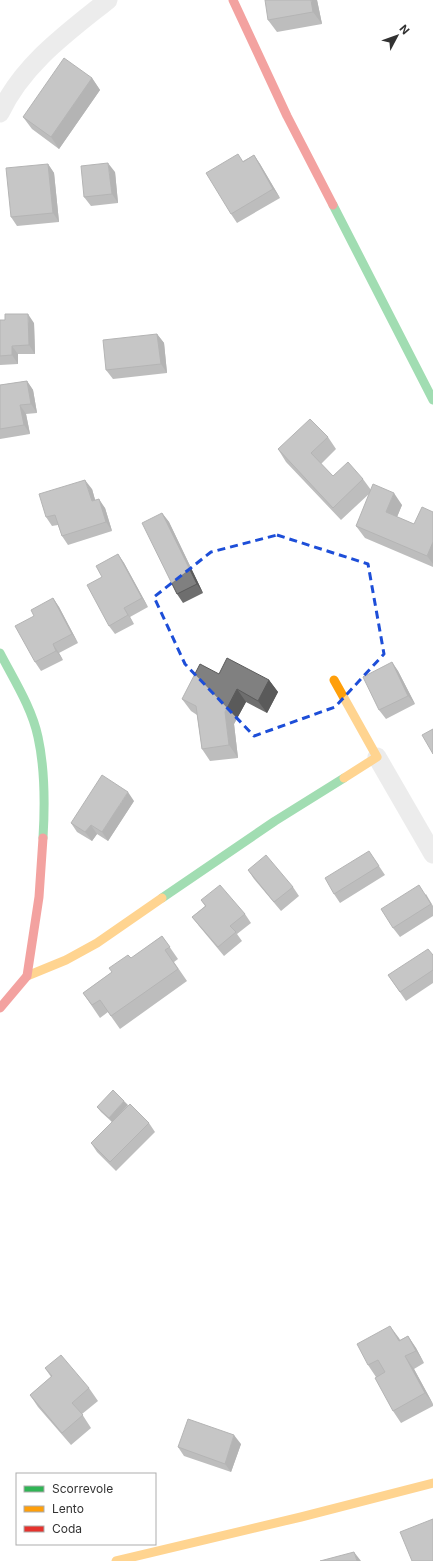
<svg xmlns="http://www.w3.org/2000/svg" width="433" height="1561" font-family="Inter,sans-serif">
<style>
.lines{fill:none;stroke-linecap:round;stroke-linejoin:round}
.street{stroke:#d6d6d6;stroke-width:19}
.fast{stroke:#30b455;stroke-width:9}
.slow{stroke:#ff9f0a;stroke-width:9}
.jam{stroke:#e5322d;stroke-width:9}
.wall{fill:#6e6e6e}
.shaded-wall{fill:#5a5a5a}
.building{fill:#808080;stroke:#5a5a5a}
.marked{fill:none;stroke:#1d4ed8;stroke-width:3;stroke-dasharray:8 5;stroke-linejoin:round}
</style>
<rect width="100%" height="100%" fill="#fff"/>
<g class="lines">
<!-- street -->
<path class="street" d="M0,113C23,64 68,32 108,0
M377,757L433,854"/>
<!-- fast -->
<path class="fast" d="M333,205L433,400
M0,653C14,680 32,708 38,737C45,769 45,805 43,838
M162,898L275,821L344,778"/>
<!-- slow -->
<path class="slow" d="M334,680L377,757L344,778
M27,976L66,960L97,943L162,898
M116,1561L301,1517L433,1483"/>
<!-- jam -->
<path class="jam" d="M233,0L287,116L333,205
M0,1008L27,976L39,897L43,838"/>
</g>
<!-- wall -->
<path class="wall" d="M317,0L322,24L277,32L268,20Z
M92,78L100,90L59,149L32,129L23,117Z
M254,155L260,164L280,198L237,223L231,214L243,161Z
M48,164L54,173L59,222L17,226L11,217Z
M115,172L118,203L91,206L84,197Z
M0,320L34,323L35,354H18V364L0,365Z
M157,334L164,343L167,373L113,379L106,370Z
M27,381L33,390L37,413L26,414L30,434L0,439V385Z
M328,437L336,449L321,464L333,476L363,479L371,490L402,505L397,517L414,524L433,512V567L365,538L356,526L370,493L341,520L286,462L278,449Z
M92,489L95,500L105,508L112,531L68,545L62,536L58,525L52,526L46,517Z
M162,513L169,522L203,593L183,603L177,594Z
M118,554L124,563L148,607L130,617L134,624L115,634L109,626L102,577Z
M53,598L59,607L78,643L59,653L63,660L41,671L35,662L34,616Z
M392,662L398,671L415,704L386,719L379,710Z
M219,674L269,680L278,692L267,713L246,702L234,724L238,758L210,761L202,749L197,715L191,711L182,699Z
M134,801L108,841L97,834L92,841L77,832L71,823Z
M375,860L385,875L340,903L334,894Z
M248,870L293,887L299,896L281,911L254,879Z
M426,894L433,906V916L400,937L393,928Z
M201,900L245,914L251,923L237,934L242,941L224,956L199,926L192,917L205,906Z
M162,936L178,959L174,962L187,981L120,1029L108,1012L100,1018L83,993Z
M433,955V983L406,1001L388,975Z
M128,1105L112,1122L101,1112L97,1107Z
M149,1123L155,1132L116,1171L97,1152L91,1143Z
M408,1336L416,1348L424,1363L414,1369L433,1404V1406L401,1423L393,1411L376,1377L368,1365L400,1340Z
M45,1368L89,1388L98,1401L82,1414L91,1428L71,1445L38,1407L30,1395L51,1377Z
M241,1444L231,1472L184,1456L178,1447Z"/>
<!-- shaded-wall -->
<path class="shaded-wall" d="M311,0H317L322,24L313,12Z
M92,78L100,90L59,149L51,137Z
M254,155L260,164L280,198L273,189Z
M108,163L115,172L118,203L112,194Z
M48,164L54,173L59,222L53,213Z
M28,314L34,323L35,354L29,345Z
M157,334L164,343L167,373L161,364Z
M12,346L18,354V364L12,355Z
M27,381L33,390L37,413L31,404Z
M20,405L26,414L30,434L24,425Z
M85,480L92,489L98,510L92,501Z
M394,493L402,505L394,524L386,512Z
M99,499L105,508L112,531L106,522Z
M162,513L169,522L203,593L197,584Z
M433,542V564L427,556Z
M118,554L124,563L148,607L142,598Z
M53,598L59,607L78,643L72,634Z
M124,608L130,617L134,624L128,615Z
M53,644L59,653L63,660L56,651Z
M392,662L398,671L415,704L408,696Z
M269,680L278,692L267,713L258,701Z
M237,689L246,702L234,724L238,758L229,745L225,712Z
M128,792L134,801L108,841L102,832Z
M91,825L97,834L92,841L85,832Z
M124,1101L128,1105L112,1122L109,1118Z
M390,1326L399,1338L407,1353L399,1341Z
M408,1336L416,1348L424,1363L416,1351Z
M405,1356L414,1369L433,1404L425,1393Z
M234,1435L241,1444L231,1472L225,1464Z
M354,1552L361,1561H357Z"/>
<!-- building -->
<path class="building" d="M265,0H311L313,12L268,20Z
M64,58L92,78L51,137L23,117Z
M238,154L243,162L254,155L273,189L231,214L206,173Z
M108,163L112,194L84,197L81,166Z
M48,164L53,213L11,217L6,168Z
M5,314H28L29,345L12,346V355L0,356V320H5Z
M157,334L161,364L106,370L103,340Z
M27,381L31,404L20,405L24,425L0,429V385Z
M310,419L328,437L311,453L333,476L348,462L363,479L333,508L278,449Z
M85,480L92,501L99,499L106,522L62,536L55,515L46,517L39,494Z
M373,484L394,493L386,512L414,524L422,507L433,512V542L427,556L356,526Z
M162,513L197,584L177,594L142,523Z
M118,554L142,598L124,608L128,615L109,626L87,585L102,577L96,566Z
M53,598L72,634L53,644L56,651L35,662L15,626L34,616L31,610Z
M227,658L269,680L258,701L237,689L225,712L229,745L202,749L196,706L182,699L200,664L219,674Z
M392,662L408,696L379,710L363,677Z
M433,729V754L422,735Z
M102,775L128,792L102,832L91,825L85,832L71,823Z
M369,851L379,866L334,894L325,878Z
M266,855L293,887L274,902L248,870Z
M220,885L245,914L230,926L236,932L218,947L192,917L206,906L201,900Z
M419,885L431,904L393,928L381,909Z
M162,936L170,947L165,950L178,969L111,1016L100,1000L92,1005L83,993L112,972L109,968L128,955L131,958Z
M428,949L433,955V970L400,992L388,975Z
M113,1090L124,1101L109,1118L97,1107Z
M130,1104L149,1123L110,1162L91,1143Z
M390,1326L399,1341L408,1336L416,1351L405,1356L425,1393L393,1411L375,1378L385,1372L378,1360L368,1365L357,1344Z
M61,1355L89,1388L72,1403L83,1415L62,1433L30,1395L52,1376L45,1368Z
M188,1419L234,1435L225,1464L178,1447Z
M433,1519V1561H412L400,1532Z
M354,1552L357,1561H320Z"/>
<!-- marked area -->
<path d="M0 0H433V1561H0ZM277,535L368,564L384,654L335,707L254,736L185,664L154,597L211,552Z" fill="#fff" fill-opacity=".55" fill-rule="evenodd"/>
<path class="marked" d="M277,535L368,564L384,654L335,707L254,736L185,664L154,597L211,552Z"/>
<!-- legend -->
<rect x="16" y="1473" width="140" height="72" fill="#ffffff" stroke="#adadad"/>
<rect x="24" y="1486" width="20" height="6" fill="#30b455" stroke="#adadad"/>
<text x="52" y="1493" font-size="12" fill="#323232">Scorrevole</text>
<rect x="24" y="1506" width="20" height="6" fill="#ff9f0a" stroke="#adadad"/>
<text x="52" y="1513" font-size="12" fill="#323232">Lento</text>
<rect x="24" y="1526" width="20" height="6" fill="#e5322d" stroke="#adadad"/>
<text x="52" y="1533" font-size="12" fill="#323232">Coda</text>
<!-- north arrow -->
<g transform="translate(397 36) rotate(49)" stroke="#ffffff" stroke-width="3" paint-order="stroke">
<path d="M0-3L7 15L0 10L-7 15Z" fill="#323232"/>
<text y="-6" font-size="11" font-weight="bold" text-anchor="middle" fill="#323232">N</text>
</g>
</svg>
